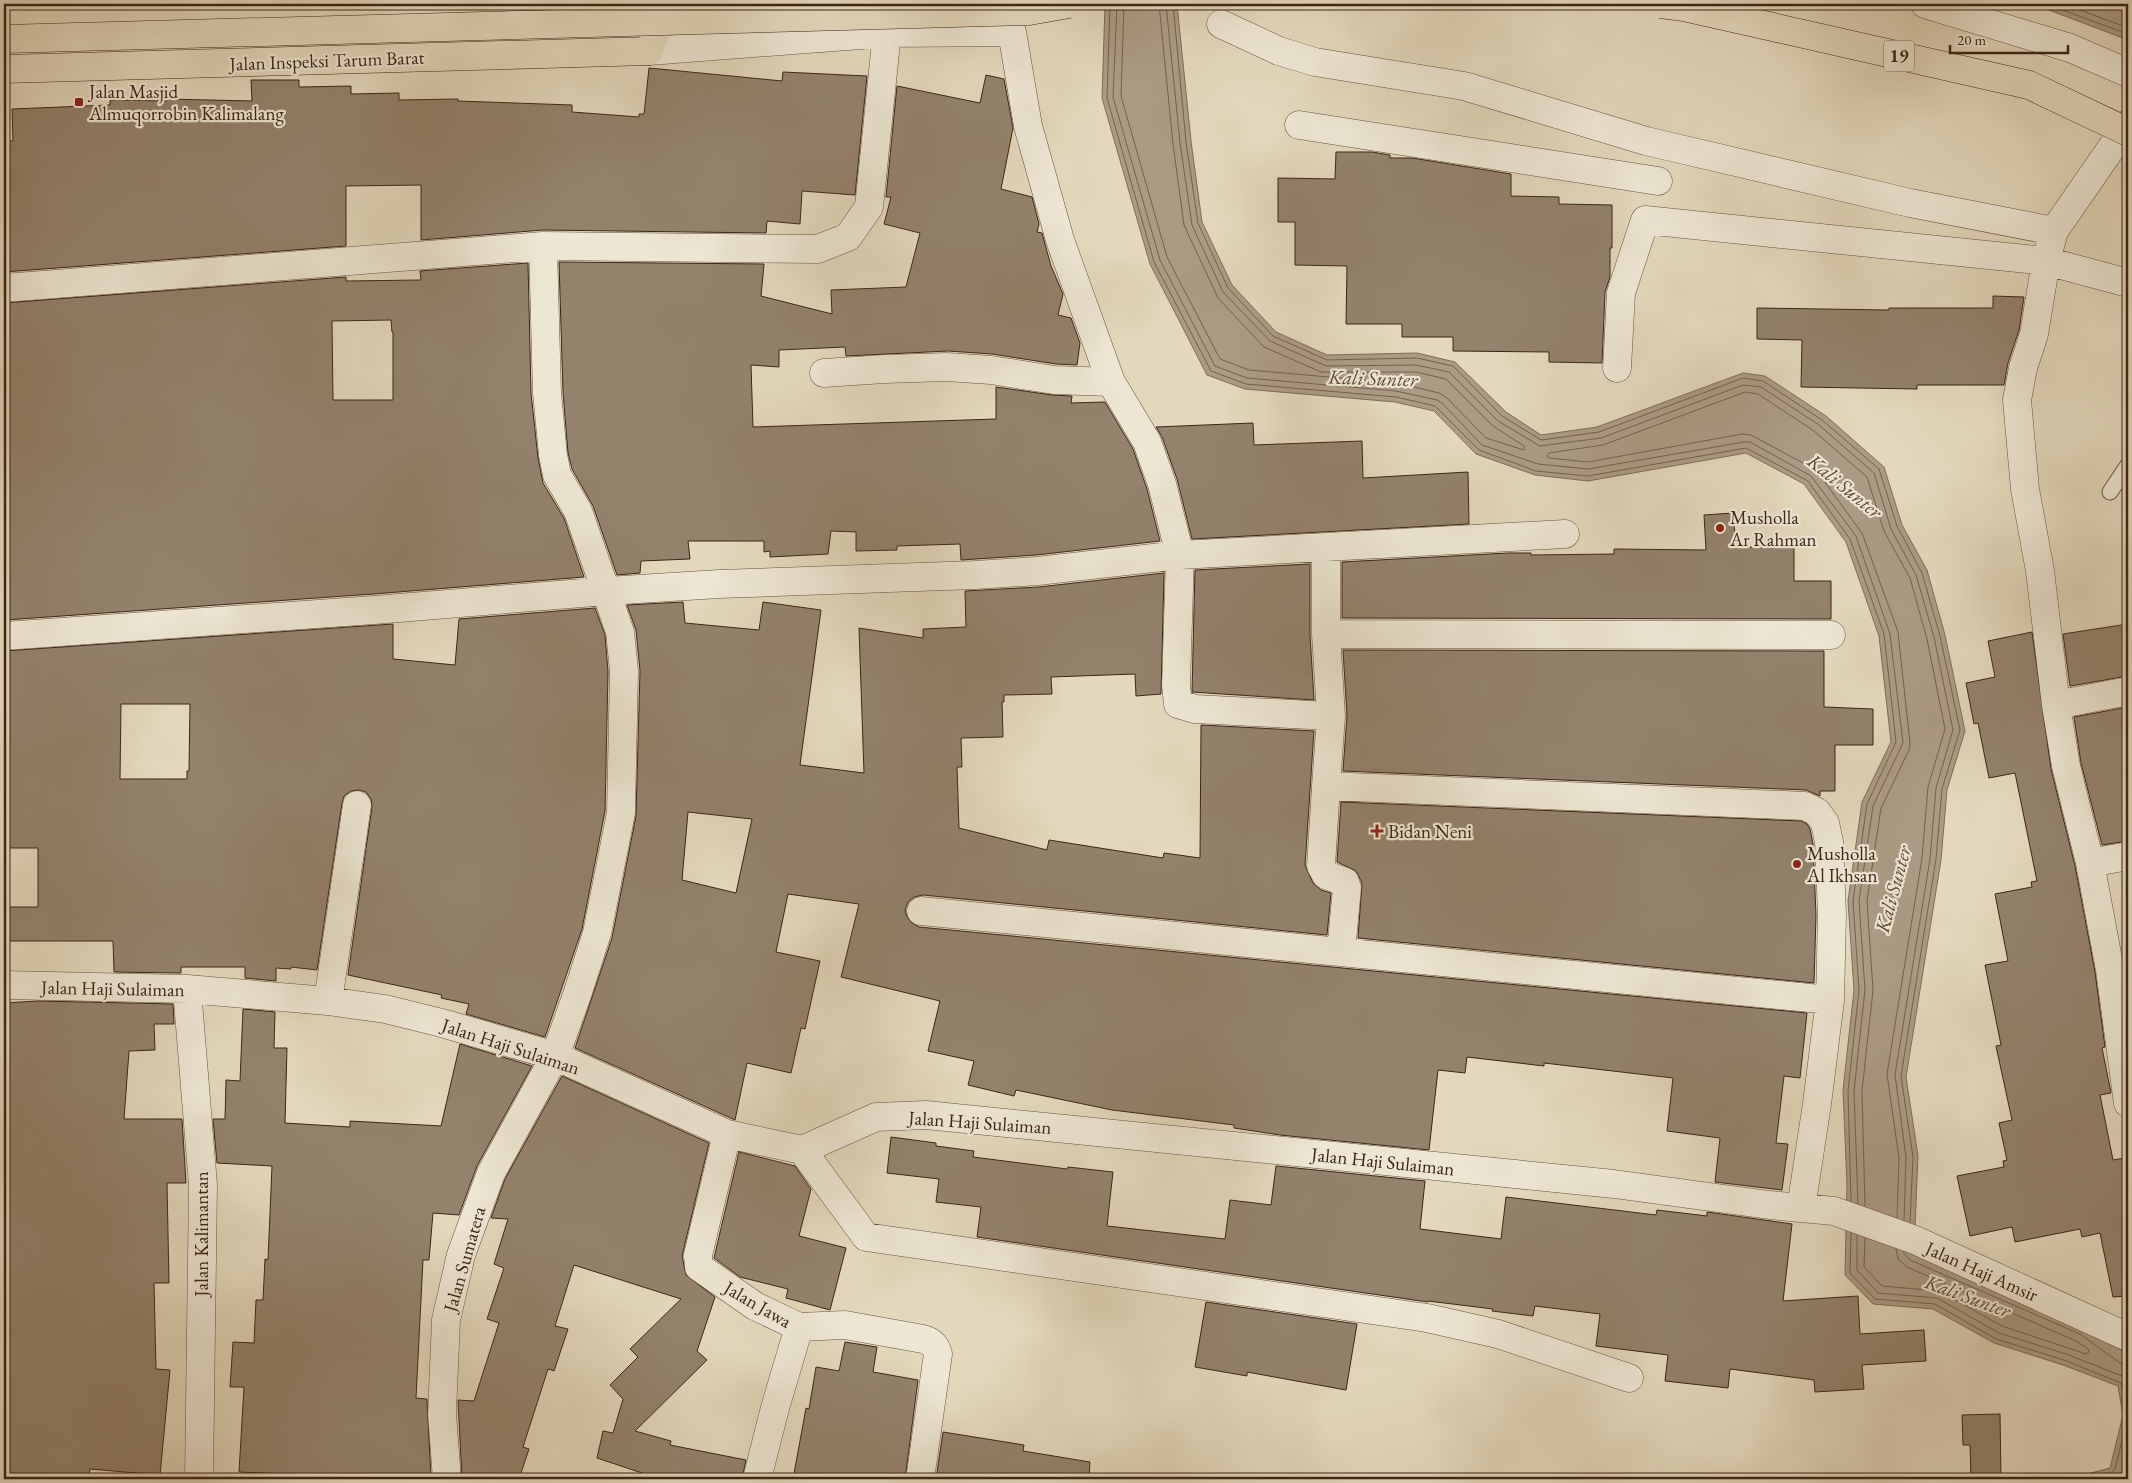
<svg xmlns="http://www.w3.org/2000/svg" width="2132" height="1483" font-family="'EB Garamond',serif">
<style>
.water{fill:#ab9b84;stroke:#7f6c58}
.lines{fill:none;stroke-linecap:round;stroke-linejoin:round}
.shore{stroke:#74604d;stroke-width:1}
.building{fill:#93826c;stroke:#3d2516;fill-rule:evenodd}
.lane-casing{stroke:#665240;stroke-width:17}
.street-casing{stroke:#665240;stroke-width:29}
.primary-casing{stroke:#3d2516;stroke-width:29}
.lane{stroke:#ede6d3;stroke-width:15}
.street{stroke:#ede6d3;stroke-width:28}
.primary{stroke:#e3d8bc;stroke-width:28}
.highway-bridge-casing{stroke:#3d2516;stroke-width:29;stroke-linecap:butt}
.highway-bridge{stroke:#e3d8bc;stroke-width:28}
.poi-dot{fill:#8f2418;stroke:#ede6d3;stroke-width:2}
.labels{text-anchor:middle;stroke-width:4.5;stroke-linejoin:round;paint-order:stroke}
.shield{fill:#ede6d3;stroke:#725f4f;stroke-width:1}
.shield-label{font-size:18px;font-weight:bold;fill:#3d2516}
.street-label{font-size:19px;fill:#3d2516;stroke:#ede6d3}
.poi-label{font-size:19px;fill:#3d2516;stroke:#ede6d3;text-anchor:start}
.water-label{font-size:20px;font-style:italic;fill:#5e4837;stroke:#ede6d3}
</style>
<rect width="100%" height="100%" fill="#e3d8bc"/>
<filter id="stains"><feTurbulence type="fractalNoise" baseFrequency=".004" numOctaves="4"/><feColorMatrix values="0 0 0 0 .2 0 0 0 0 .09 0 0 0 0 .02 0 0 0 .5 -.17"/></filter>
<radialGradient id="worn" r=".72"><stop offset=".6" stop-color="#630" stop-opacity="0"/><stop offset="1" stop-color="#630" stop-opacity=".3"/></radialGradient>
<!-- water -->
<path class="water" d="M1105,4H1177L1191,141L1202,222L1232,285L1276,332L1327,355L1417,353L1455,362L1506,412L1541,435L1597,427L1743,373L1765,376L1826,416L1884,467L1902,525L1927,570L1945,635L1965,731L1947,790L1941,860L1906,1077L1918,1156L1914,1250L2085,1325L2128,1355V1479H2068L2110,1468L2123,1415L2118,1386L2063,1365L1994,1343L1933,1309L1873,1304L1845,1275L1847,1185L1843,1090L1854,990L1848,901L1862,802L1891,742L1879,636L1846,542L1804,484L1746,453L1588,481L1535,475L1476,454L1434,411L1395,402L1245,389L1207,375L1150,264L1102,98Z
M2027,4H2128V40L2041,7Z"/>
<g class="lines">
<!-- shore -->
<path class="shore" d="M1110,4L1107,98L1154,262L1211,371L1246,384L1396,397L1435,406L1479,450L1536,471L1588,476L1746,448L1808,481L1850,539L1884,634L1896,742L1867,804L1853,901L1859,990L1848,1091L1851,1201
M1117,4L1113,97L1160,260L1215,366L1247,378L1396,391L1437,400L1442,403L1482,445L1538,464L1588,469L1744,442H1750L1811,476L1856,536L1890,634L1903,743L1873,806L1859,901L1865,990L1854,1091L1858,1204
M1124,4L1121,96L1167,257L1220,359L1249,370L1397,383L1439,393L1447,398L1486,438L1524,450V446L1493,426L1446,379L1416,372H1321L1264,347L1218,298L1184,225L1173,144L1159,4
M1166,4L1180,143L1192,225L1223,292L1270,341L1326,366L1416,365L1449,372L1498,421L1540,446L1601,438L1743,385L1761,387L1819,425L1874,473L1891,529L1916,575L1934,637L1953,730L1936,788L1930,859L1895,1075L1906,1157L1904,1220
M1173,4L1186,142L1198,223L1228,288L1273,336L1327,360L1417,358L1453,366L1502,416L1541,440L1599,432L1743,378L1763,381L1822,420L1879,469L1897,526L1922,573L1940,636L1960,730L1942,789L1936,859L1901,1076L1913,1157L1910,1222
M2046,4L2128,34
M2064,4L2128,28
M1865,1206L1862,1091L1873,990L1867,901L1881,808L1909,750L1910,743L1898,632L1862,533L1816,470L1751,435L1742,434L1588,462L1549,458L1547,456L1549,453L1603,445L1745,392L1758,394L1814,431L1867,477L1884,531L1910,578L1927,639L1945,729L1928,787L1922,858L1887,1074L1899,1158L1897,1218
M1851,1233L1850,1273L1875,1299L1935,1304L1996,1339L2064,1360L2121,1383L2128,1416L2115,1469L2111,1473L2088,1479
M1857,1235V1270L1878,1293L1937,1298L1999,1333L2066,1354L2122,1376L2128,1382
M1865,1238L1864,1267L1882,1286L1939,1291L2002,1326L2086,1354L2089,1352L2088,1349L2076,1341L1907,1267L1898,1259L1896,1249
M1903,1252L1910,1260L2080,1334L2120,1363L2128,1365"/>
</g>
<!-- building -->
<path class="building" d="M649,68L782,81L783,72L867,76L855,195L802,191L800,224L767,221L766,233L543,230L421,240V185L346,186V246L4,272V141H13L12,109L110,105V100L167,101V99L252,101L251,80H299V87L351,86V94L399,93V100L458,99V101L572,105V112L639,117V114H644Z
M986,75L1004,79L1013,128L1001,189L1032,197L1039,224L1037,232L1042,233L1051,266L1063,294L1058,315L1071,318L1080,343L1077,365L1056,364L992,354L948,351L846,356L845,347L779,350V367L751,365L753,427L996,419V387L1052,395L1072,396L1071,403L1105,402L1133,449L1147,489L1160,541L1036,555L961,560L960,544L897,546V550L856,551V532L831,531L828,554L770,557V551L764,552V541H688L690,559L641,561L640,573L617,575L593,506L572,469L568,453L563,392L559,262L764,264L761,296L832,314L831,290L906,287L920,233L884,224L891,197H886L897,86L980,103Z
M1336,152H1372L1390,155V158H1412L1511,174V196L1559,197V204L1612,205V248H1610V277L1605,292L1602,363L1549,362V352L1453,351V337H1402V324H1346L1347,266L1295,265V222H1278V178L1335,179Z
M528,263L531,393L538,458L543,483L564,518L584,577L373,594L5,620L4,548H6L4,492V303L346,277V281L421,280L420,271ZM391,320L392,332H393V400H333L332,321Z
M1993,296L2024,297L2019,330L2008,363L2004,385H1917V389L1801,387L1802,340L1757,339V308L1889,310V308H1993Z
M1253,423L1254,445L1362,441L1363,478L1468,472L1469,524L1192,539L1177,479L1162,437L1156,427Z
M1733,513L1736,547H1794V581H1831V619L1342,618V562L1508,553H1531V555L1614,554V549L1706,550L1704,515Z
M1310,564V635L1314,700L1192,692L1195,570Z
M1164,573L1161,694L1136,696L1135,674L1051,677L1052,694L1004,695V702H1002L1003,737L961,738L962,767H957L959,828L1047,850L1049,840L1163,858L1164,853L1200,858L1201,725L1314,731L1305,865L1313,883L1321,890L1331,893L1327,935L923,895L914,897L908,902L905,910L907,917L912,923L919,927L1807,1013L1800,1078L1784,1076L1776,1143L1788,1144L1782,1190L1715,1182L1720,1138L1667,1131L1673,1078L1544,1063V1066L1467,1057L1465,1073L1438,1070L1429,1150L1280,1135L1234,1128V1125L1112,1110L1016,1090L1014,1096L968,1085L974,1061L928,1051L940,1001L841,977L859,904L788,894L776,952L820,961L805,1029L801,1028L791,1073L747,1063L735,1120L575,1048L612,938L636,816L640,671L636,630L627,605L683,602L685,623L759,630L763,602L821,610L800,765L864,773L859,628L923,638V629L966,627L965,591L1039,587ZM688,812L752,819L736,893L682,880Z
M595,608L605,635L608,672L605,811L582,929L545,1037L466,1014L469,1004L441,998L442,995L348,975L372,807L371,799L366,792L360,790L351,791L344,796L342,803L317,970L291,967V969L276,968V981L245,978V967H181V973L114,972L113,941H4V907H38V848H4V651L393,624V659L455,665L459,619ZM121,704H190L189,771H187V779H120Z
M2128,624V676L2070,686L2063,634Z
M2032,632L2051,769L2075,866L2095,972L2105,1047L2102,1048L2111,1093L2100,1095L2113,1160L2125,1158L2128,1176V1296L2113,1297L2100,1233L2082,1237L2080,1229L2015,1242L2012,1227L1970,1236L1957,1176L2004,1167L2003,1161L2007,1160L1999,1123L2012,1120L1996,1046L2001,1045L1985,965L2008,961L1995,894L2032,887L2031,882L2037,881L2015,773L1989,778L1978,723L1974,724L1966,683L1995,677L1988,641Z
M1343,650L1824,651V707L1873,709V745H1835V791H1820V796L1806,790L1343,771L1347,715Z
M2128,707V841L2102,845L2081,763L2074,717Z
M1341,802L1801,821L1807,824L1810,829L1813,844L1816,915L1814,983L1358,938L1362,883L1356,871L1337,862Z
M39,1001L173,1004L174,1024H154L155,1050L129,1051L124,1119H182L186,1183H167L169,1283H154L156,1369L170,1370L160,1475L90,1469L88,1479H4V1003Z
M243,1009L275,1012L274,1048H287L285,1123L350,1127V1121L441,1126L460,1044L532,1066L477,1166L459,1215L433,1213L429,1260H423L416,1398L427,1399L431,1479H333V1476L239,1472L244,1387H230L233,1342L254,1343L256,1300H263L265,1259L268,1260L272,1166L217,1163L213,1119H225L226,1080L240,1081Z
M562,1076L709,1143L682,1256L686,1275L715,1297L697,1351L707,1360L635,1431L671,1441L670,1445L746,1460L742,1479H692L661,1473L660,1479L597,1458L603,1431L613,1433L623,1399L610,1385L638,1357L630,1349L681,1299L574,1265L555,1326L568,1329L554,1371L548,1369L523,1447L529,1449L519,1479H462L458,1400L474,1401L499,1323L487,1319L504,1268L494,1264L508,1219L491,1218L505,1179Z
M891,1137L936,1143V1146L974,1151L973,1157L1067,1169L1068,1167L1113,1172L1107,1226L1225,1239L1230,1200L1271,1205L1276,1166L1425,1181L1420,1229L1501,1239L1506,1197L1656,1215L1657,1210L1707,1216V1212L1792,1224L1783,1301L1858,1296L1860,1334L1924,1330L1926,1361L1862,1365L1864,1389L1815,1392L1814,1380L1730,1369L1728,1388L1665,1381L1668,1355L1596,1346L1600,1314L1535,1306L1533,1316L1492,1311L1493,1309L1428,1301V1302L977,1237L981,1207L936,1202L939,1179L887,1173Z
M739,1152L795,1166L811,1189L799,1236L846,1248L830,1310L786,1298L788,1289L740,1277L714,1258Z
M1206,1302L1357,1324L1346,1390L1247,1372V1376L1195,1367Z
M845,1342L877,1347L873,1372L918,1380L905,1479H793L806,1408L809,1409L816,1367L839,1371Z
M2000,1414L2001,1479H1971L1970,1445H1963L1962,1415Z
M943,1432L1024,1445L1023,1451L1090,1462L1089,1479H936Z"/>
<g class="lines">
<!-- lane casing -->
<g class="lane-casing">
<path id="lane" d="M2110,492L2128,465"/>
</g>
<!-- street casing -->
<g class="street-casing">
<path id="street" d="M1925,4L2070,48L2128,73
M1221,24L1279,51L1315,62L1464,86L1646,141L1910,203L2054,231
M649,51L887,33L1012,32L1028,126L1060,240L1111,382L1147,442L1162,484L1180,555L1176,685L1178,704L1195,709L1331,716
M2128,124L2054,231L2046,261L2034,334L2023,368L2017,400L2025,489L2040,571L2056,705L2066,766L2090,863L2110,970L2128,1103
M1299,125L1658,181
M4,288L543,246L818,249L848,237L869,207L887,33
M1617,368L1621,293L1645,220L2046,261L2128,283
M824,373L884,369L947,367L991,370L1054,380L1111,382
M1326,548V634L1331,716L1326,786L1805,806L1817,812L1825,823L1829,842L1832,915L1830,1000L1817,1104L1801,1208
M1326,634L1831,635
M4,636L374,610L607,591L719,584L975,575L1037,571L1180,555L1565,534
M2056,705L2128,691
M1326,786L1321,866L1326,875L1345,882L1347,888L1341,952
M2090,863L2128,856
M921,911L1830,1000
M4,985L187,989L328,1001L385,1009L442,1023L555,1056L727,1134L802,1150L876,1117L926,1115L1614,1184L1769,1205L1834,1211L1915,1240L2128,1337
M187,989L203,1185L199,1479
M328,1001L357,805
M727,1134L698,1255L699,1267L755,1306L799,1327L845,1325L923,1339C931,1341 936,1346 938,1354L920,1479
M802,1150L866,1237L1427,1318L1498,1334L1629,1378
M447,1479L442,1414L446,1320L461,1255L491,1173L555,1056L577,995L597,933L621,813L624,671L620,632L578,511L557,475L553,455L547,393L543,246
M757,1479L775,1408L799,1327"/>
</g>
<!-- primary casing -->
<g class="primary-casing">
<path id="primary" d="M4,69L649,51L666,4"/>
</g>
<!-- lane -->
<use href="#lane" class="lane"/>
<!-- street -->
<use href="#street" class="street"/>
<!-- primary -->
<use href="#primary" class="primary"/>
<!-- highway-bridge casing -->
<g class="highway-bridge-casing">
<path id="highway-bridge" d="M1661,4L1684,7L2029,85L2128,132
M4,39L1029,11L1069,4"/>
</g>
<!-- highway-bridge -->
<use href="#highway-bridge" class="highway-bridge"/>
</g>
<!-- markers -->
<g class="poi-dot">
<rect x="74" y="97" width="10" height="10" rx="2.5"/>
<circle cx="1720" cy="528" r="5"/>
<path d="M1374.5 823.5h5v5h5v5h-5v5h-5v-5h-5v-5h5z"/>
<circle cx="1797" cy="864" r="5"/>
</g>
<g class="labels">
<!-- shield labels -->
<rect class="shield" x="1884" y="40.5" width="30" height="31" rx="4"/>
<g class="shield-label">
<text x="1899" y="62">19</text>
</g>
<!-- street labels -->
<g class="street-label">
<text transform="translate(327 60) rotate(-2)" y="7">Jalan Inspeksi Tarum Barat</text>
<text transform="translate(113 988) rotate(1)" y="7">Jalan Haji Sulaiman</text>
<text transform="translate(511 1046) rotate(18)" y="7">Jalan Haji Sulaiman</text>
<text transform="translate(980 1122) rotate(4)" y="7">Jalan Haji Sulaiman</text>
<text transform="translate(1383 1161) rotate(6)" y="7">Jalan Haji Sulaiman</text>
<text transform="translate(201 1234) rotate(-90)" y="7">Jalan Kalimantan</text>
<text transform="translate(464 1259) rotate(-74)" y="7">Jalan Sumatera</text>
<text transform="translate(1982 1271) rotate(24)" y="7">Jalan Haji Amsir</text>
<text transform="translate(758 1304) rotate(30)" y="7">Jalan Jawa</text>
</g>
<!-- poi labels -->
<g class="poi-label">
<text x="89" y="98">Jalan Masjid<tspan x="89" dy="22">Almuqorrobin Kalimalang</tspan></text>
<text x="1730" y="524">Musholla<tspan x="1730" dy="22">Ar Rahman</tspan></text>
<text x="1388" y="838">Bidan Neni</text>
<text x="1807" y="860">Musholla<tspan x="1807" dy="22">Al Ikhsan</tspan></text>
</g>
<!-- water labels -->
<g class="water-label">
<text transform="translate(1373 378) rotate(2)" y="7">Kali Sunter</text>
<text transform="translate(1845 486) rotate(39)" y="7">Kali Sunter</text>
<text transform="translate(1893 889) rotate(-75)" y="7">Kali Sunter</text>
<text transform="translate(1968 1296) rotate(20)" y="7">Kali Sunter</text>
</g>
</g>
<!-- margin -->
<rect width="2132" height="1483" fill="none" stroke="#e3d8bc" stroke-width="20"/>
<rect x="5" y="5" width="2122" height="1473" fill="none" stroke="#3d2516" stroke-width="2.5"/>
<rect x="10" y="10" width="2112" height="1463" fill="none" stroke="#3d2516"/>
<!-- scale -->
<path d="M1950 45v8h118v-8" fill="none" stroke="#3d2516" stroke-width="2.5"/>
<text x="1957" y="45" font-size="15" fill="#3d2516" stroke="#ede6d3" stroke-width="4" paint-order="stroke">20 m</text>
<rect width="100%" height="100%" filter="url(#stains)"/>
<rect width="100%" height="100%" fill="url(#worn)"/>
</svg>
